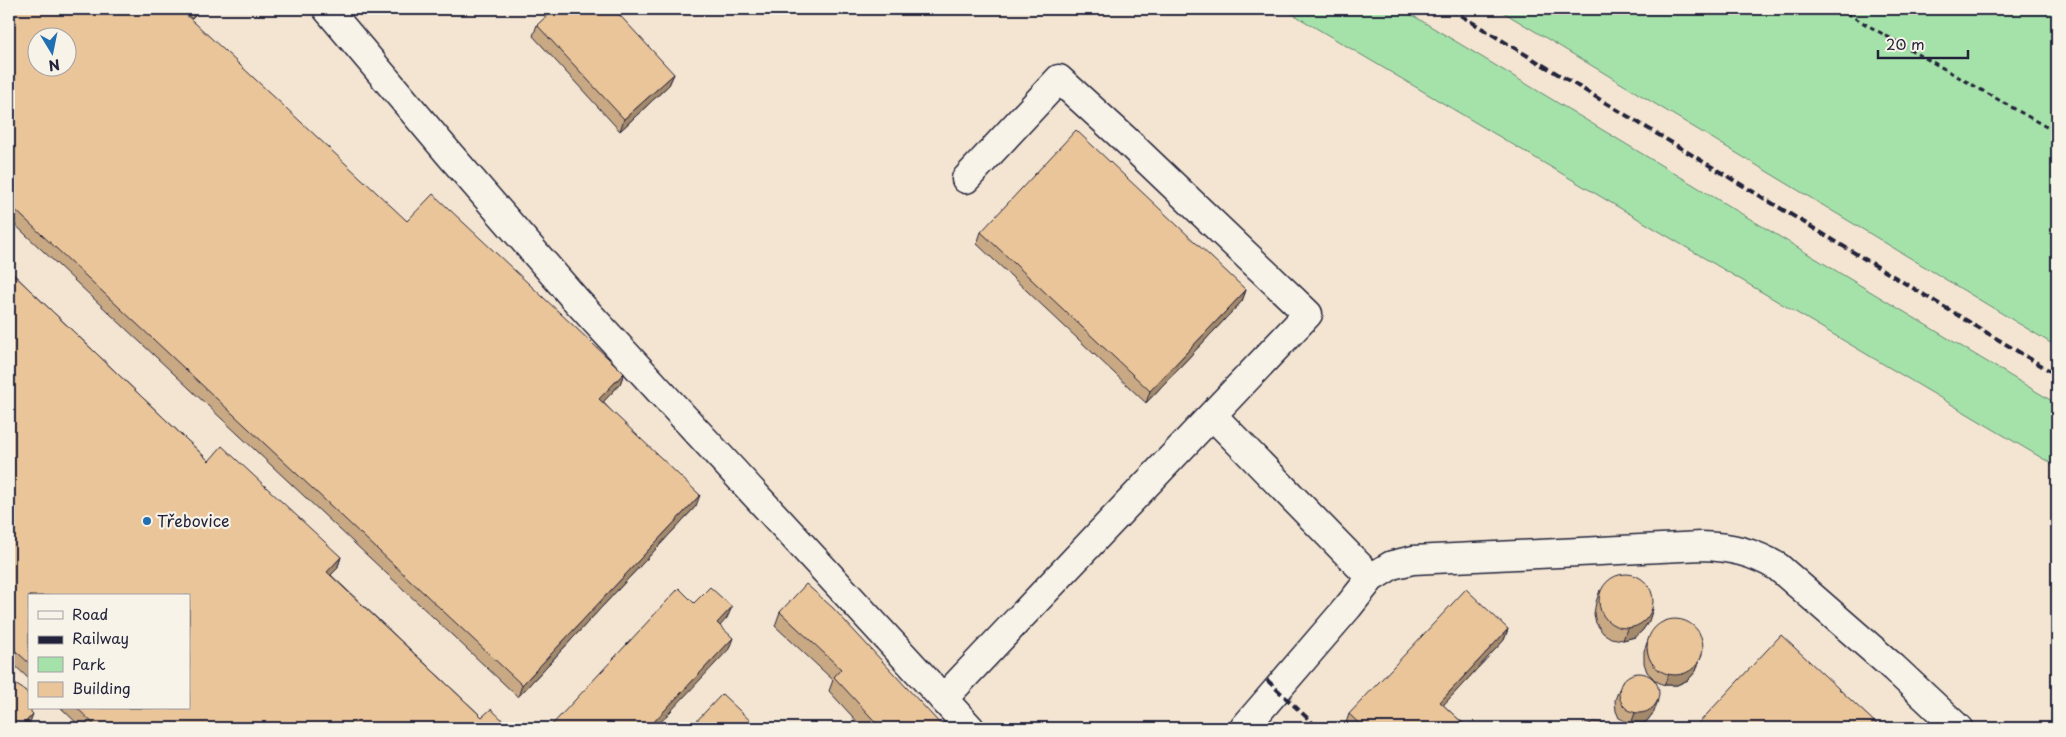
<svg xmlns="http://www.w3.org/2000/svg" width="2066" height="737" font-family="'Playpen Sans',sans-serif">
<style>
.built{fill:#f3e5d1;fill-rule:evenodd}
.green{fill:#a5e2a9;stroke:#648272}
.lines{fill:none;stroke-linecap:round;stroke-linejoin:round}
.minor-casing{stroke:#22223b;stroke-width:31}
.path{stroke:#22223b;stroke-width:3;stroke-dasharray:5 4;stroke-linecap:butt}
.minor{stroke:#f7f3e8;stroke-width:28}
.rail{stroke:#22223b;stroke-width:4;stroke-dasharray:8 4;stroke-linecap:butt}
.wall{fill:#c9a984;stroke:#22223b}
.shaded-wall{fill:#a48a6c;stroke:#22223b}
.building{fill:#eac59a;stroke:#22223b;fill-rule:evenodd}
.poi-dot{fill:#1f6fb2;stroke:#f7f3e8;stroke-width:2}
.labels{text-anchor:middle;stroke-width:4.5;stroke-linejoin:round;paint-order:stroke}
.poi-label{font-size:16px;fill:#22223b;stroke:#f7f3e8;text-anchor:start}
</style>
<rect width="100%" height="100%" fill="#f7f3e8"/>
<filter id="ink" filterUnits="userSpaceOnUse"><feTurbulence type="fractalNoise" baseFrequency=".02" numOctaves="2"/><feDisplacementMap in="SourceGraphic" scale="10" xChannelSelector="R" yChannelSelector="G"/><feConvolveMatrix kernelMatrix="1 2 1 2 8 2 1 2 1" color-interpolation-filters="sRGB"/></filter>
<g filter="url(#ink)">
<!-- built -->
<path class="built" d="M9,9H1284L2057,467V728H9ZM38,38H68V68H38ZM29,596H189V708H29Z
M1402,9H1498L2057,347V404Z"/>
<!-- green -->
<path class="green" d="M1284,9H1402L2057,404V467Z
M1498,9H2057V347L2041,337Z"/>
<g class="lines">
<!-- minor casing -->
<g class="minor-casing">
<path id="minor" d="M327,9L450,155L575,299L970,728
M966,179L1059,79L1128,142L1308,314L1212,415
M943,699L1212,415L1371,578L1392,565L1413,560L1702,546C1731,547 1753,552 1778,567L1894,668L1958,728
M1244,728L1348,607L1371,578"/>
</g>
<!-- path -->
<path class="path" d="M1839,9L2057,133"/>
<!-- minor -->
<use href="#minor" class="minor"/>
<!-- rail -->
<path class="rail" d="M1450,9L2057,375
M1267,680L1318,728"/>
</g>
<!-- wall -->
<path class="wall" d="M181,9H202L192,19Z
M9,13L407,221L624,373L620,384L603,402L696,506L518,697L9,219Z
M537,25L674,74L669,85L620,131L533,36Z
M981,232L1246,290L1242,301L1146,403L977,244Z
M9,270L209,461L341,557L337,569L331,575L482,717L511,728H82L61,708H189L29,596V679L9,660Z
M1600,590L1649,621L1642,631L1635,637L1623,640L1611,638L1603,633L1596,623L1594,614L1596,602Z
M780,612L944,728H863L829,691L833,680L775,626Z
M1508,629L1504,640L1443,705L1468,728H1347L1345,726L1349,714Z
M1648,640L1700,659L1696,671L1688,680L1677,685H1664L1656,681L1647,672L1644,663V651Z
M1619,689L1654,712L1646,722L1639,725L1631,724L1619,718L1616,711L1615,700Z"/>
<!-- shaded-wall -->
<path class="shaded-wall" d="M200,9H202L192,19L194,15Z
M674,74L669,85L620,131L624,119Z
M1246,290L1242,301L1146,403L1150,391Z
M624,373L620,384L595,411L599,399Z
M700,495L696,506L518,697L522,685Z
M341,557L337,569L323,583L327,572Z
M732,607L727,618L713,634L717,623Z
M1653,609L1649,621L1642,631L1635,637L1623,640L1627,629Z
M1508,629L1504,640L1436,713L1440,702Z
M733,638L729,649L655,728H648Z
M1700,659L1696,671L1688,680L1677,685H1664L1669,674Z
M1658,700L1654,712L1646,722L1639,725L1631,724L1635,713Z
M33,714L29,725L26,728H20Z"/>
<!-- building -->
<path class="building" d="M12,9H180L407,221L433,194L624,373L599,399L700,495L522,685L9,204V13ZM38,38H68V68H38Z
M187,9H200L194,15Z
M554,9H614L674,74L624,119L537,25Z
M1076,130L1246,290L1150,391L981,232Z
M9,270L209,461L222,446L341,557L327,572L482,717L491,709L511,728H98L77,708H189V596H29V663L9,645Z
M1599 601a27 27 0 1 1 54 0a27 27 0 1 1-54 0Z
M806,584L833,608L944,728H881L834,677L841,669L780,612Z
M710,587L732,607L717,623L733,638L648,728H549L679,588L694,603Z
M1466,589L1508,629L1440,702L1468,728H1364L1349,714Z
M1647 647a28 28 0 1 1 56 0a28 28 0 1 1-56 0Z
M1781,635L1881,728H1694Z
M1619 693a20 20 0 1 1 40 0a20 20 0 1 1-40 0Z
M9,684H15L26,691L29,696V708H31V712L33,714L20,728H9Z
M722,694L758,728H690Z
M1593,722L1603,723L1611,728H1581Z"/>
</g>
<!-- markers -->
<circle class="poi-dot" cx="147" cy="521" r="5"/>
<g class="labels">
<!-- poi labels -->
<g class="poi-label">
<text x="157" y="527">Třebovice</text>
</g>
</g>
<!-- margin -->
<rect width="2066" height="737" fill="none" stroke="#f7f3e8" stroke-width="30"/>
<rect x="15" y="15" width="2036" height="707" fill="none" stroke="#22223b" stroke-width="2" filter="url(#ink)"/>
<!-- legend -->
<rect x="28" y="594" width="162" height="115" fill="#f7f3e8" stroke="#a29fa3"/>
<rect x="38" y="611" width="25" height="8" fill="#f7f3e8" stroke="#a29fa3"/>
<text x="72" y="620" font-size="15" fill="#22223b">Road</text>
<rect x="38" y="636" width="25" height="8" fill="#22223b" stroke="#a29fa3"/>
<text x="72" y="644" font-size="15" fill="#22223b">Railway</text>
<rect x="38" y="657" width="25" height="15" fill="#a5e2a9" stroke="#a29fa3"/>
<text x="72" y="670" font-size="15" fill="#22223b">Park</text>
<rect x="38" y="682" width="25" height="15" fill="#eac59a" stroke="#a29fa3"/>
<text x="72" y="694" font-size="15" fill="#22223b">Building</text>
<!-- north arrow -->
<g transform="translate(52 52) rotate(170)"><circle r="24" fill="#f7f3e8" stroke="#a29fa3"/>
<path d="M0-4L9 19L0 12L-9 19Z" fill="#1f6fb2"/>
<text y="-8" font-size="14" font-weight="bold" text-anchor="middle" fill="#22223b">N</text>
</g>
<!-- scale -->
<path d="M1878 50v8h90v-8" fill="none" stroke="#22223b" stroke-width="2.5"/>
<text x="1886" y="50" font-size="15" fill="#22223b" stroke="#f7f3e8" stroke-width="4" paint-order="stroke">20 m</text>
</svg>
